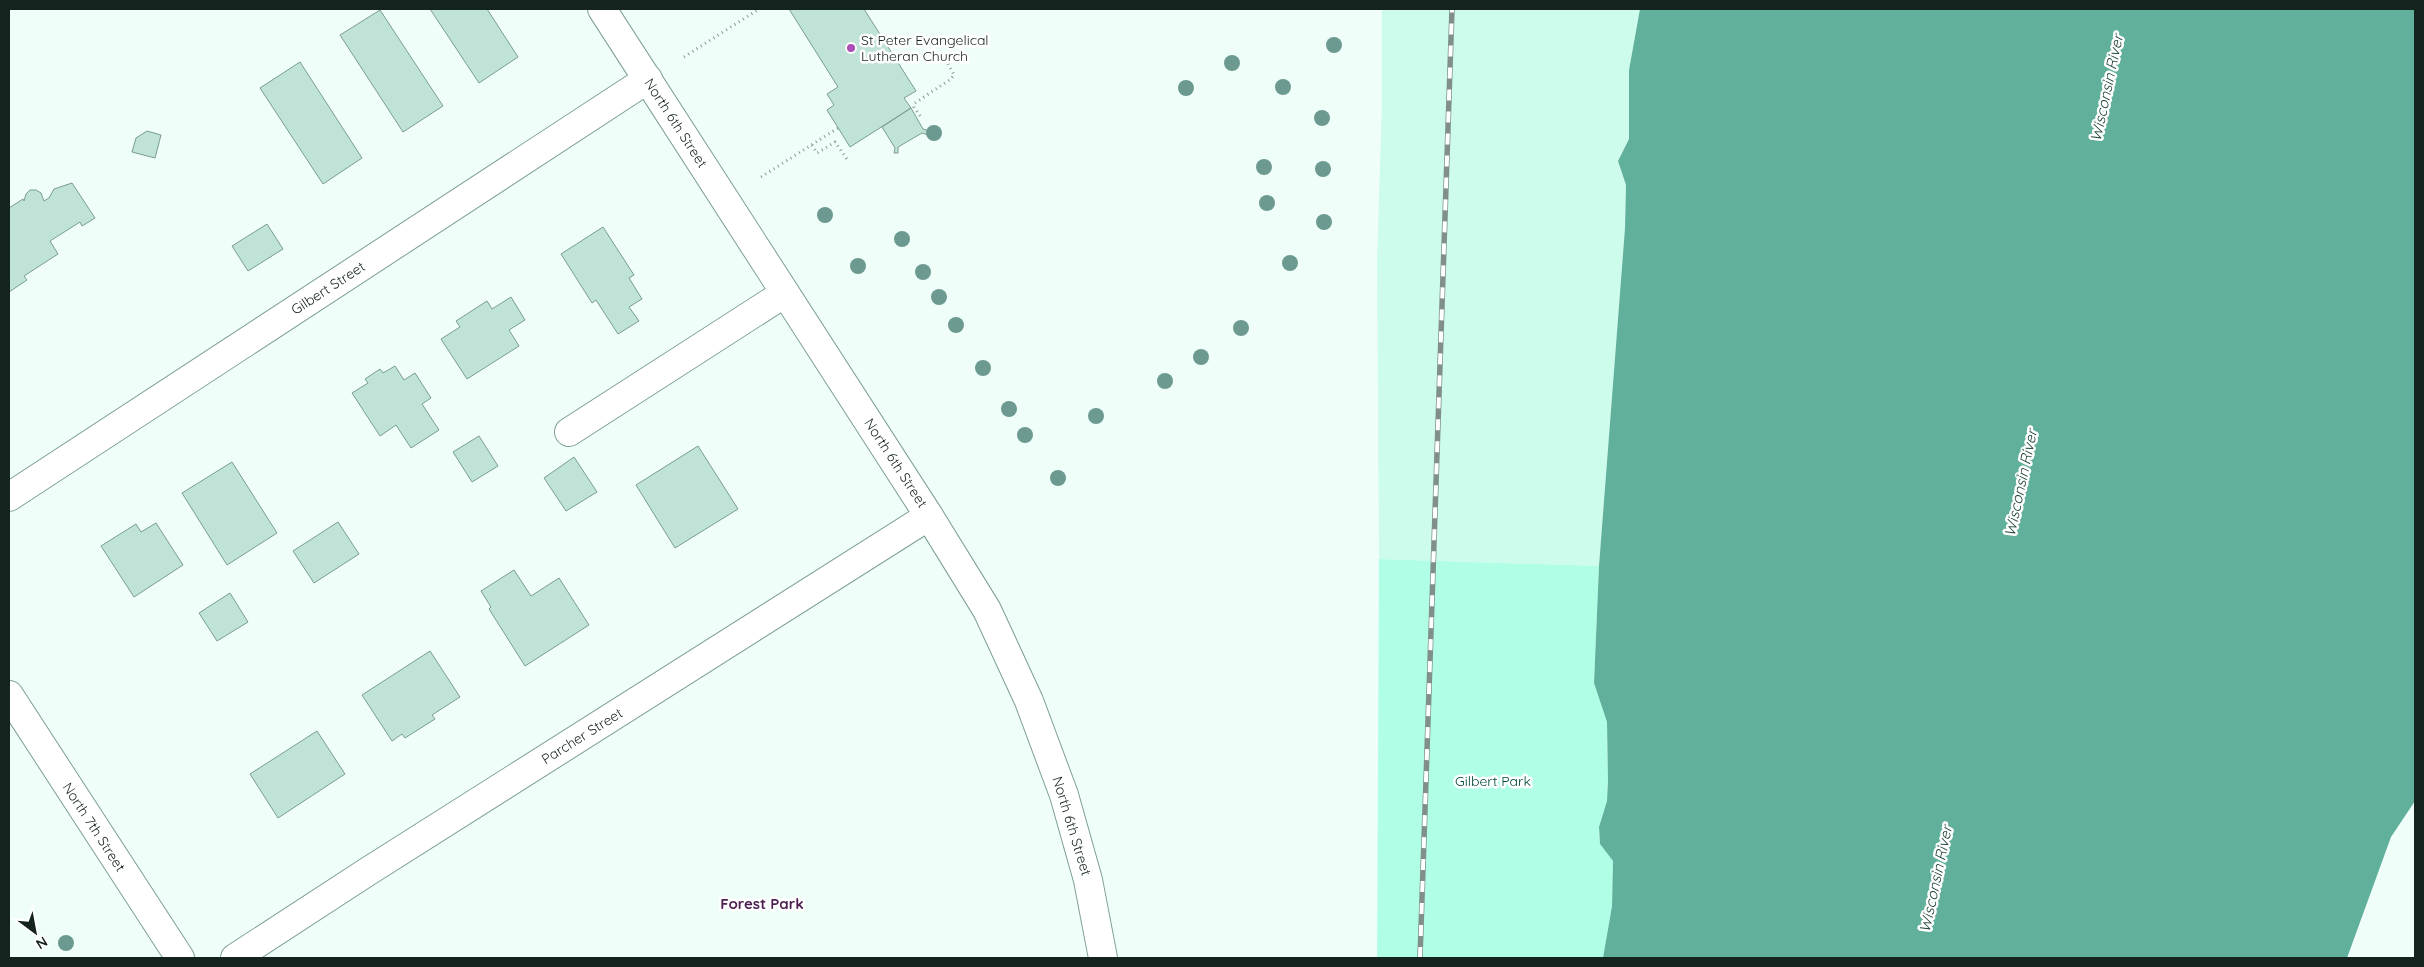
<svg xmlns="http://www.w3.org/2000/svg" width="2424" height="967" font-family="Quicksand,sans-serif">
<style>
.built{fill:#cdfbec}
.green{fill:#b1fee7}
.water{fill:#60b09b}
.building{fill:#bfe3d7;stroke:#7a9c91}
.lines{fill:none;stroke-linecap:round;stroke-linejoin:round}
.minor-casing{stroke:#7d9f94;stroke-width:30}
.major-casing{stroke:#7d9f94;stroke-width:30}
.path{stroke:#8a9894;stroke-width:3;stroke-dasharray:1 4;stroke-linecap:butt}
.minor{stroke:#fff;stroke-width:28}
.major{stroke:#fff;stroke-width:28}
.rail-casing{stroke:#818f8b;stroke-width:5.5}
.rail{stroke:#fff;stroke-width:4;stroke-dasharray:11;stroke-linecap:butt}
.tree{fill:#6c9a90}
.poi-dot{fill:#ad4db6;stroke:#fff;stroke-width:2}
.labels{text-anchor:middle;stroke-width:5;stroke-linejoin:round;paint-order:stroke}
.poi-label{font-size:14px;fill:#15231f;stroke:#fff;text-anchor:start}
.street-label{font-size:14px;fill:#15231f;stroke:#fff}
.park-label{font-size:14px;fill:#00483a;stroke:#fff}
.water-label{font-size:15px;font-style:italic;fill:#1e433a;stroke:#fff}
.neighbourhood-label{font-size:15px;font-weight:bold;fill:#4d1f51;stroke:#fff}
</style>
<rect width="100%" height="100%" fill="#f0fefa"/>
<!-- built -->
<path class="built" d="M1382,9H1640L1629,70V139L1618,161L1626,185L1625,228L1599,566L1379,559L1377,262L1382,103Z"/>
<!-- green -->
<path class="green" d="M1379,559L1599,566L1594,683L1607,722L1608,780L1607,801L1599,827L1600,844L1613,861L1612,906L1603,958H1377Z"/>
<!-- water -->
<path class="water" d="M1640,9H2415V801L2391,837L2347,958H1603L1612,906L1613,861L1600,844L1599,827L1607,801L1608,780L1607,722L1594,683L1599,566L1625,228L1626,185L1618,161L1629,139V70Z"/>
<!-- building -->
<path class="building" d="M430,9H487L518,57L479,83Z
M789,9H864L916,91L904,98L911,108L850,147L827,110L834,105L827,94L838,87Z
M380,10L443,106L403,132L340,35Z
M300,62L362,158L323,184L260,88Z
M911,108L923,129L929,131L928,135L922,133L898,147V153H894L895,148L882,127Z
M147,131L161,135L155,158L132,152L136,138Z
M72,183L95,218L82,226L80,222L50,241L58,254L24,276L27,280L9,292V208L23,199L24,201L26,194L30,190H36L41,193L44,201L49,198L54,189Z
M267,224L283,249L248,271L232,246Z
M603,227L634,275L629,278L642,299L629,307L639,321L618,334L596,300L592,303L561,254Z
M511,297L525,320L509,330L519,346L467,379L441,339L460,327L456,321L487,301L492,309Z
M395,366L404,380L415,373L431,398L422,404L439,430L411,448L396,425L380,436L352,393L368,383L365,379L380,369L383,373Z
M479,436L498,466L472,482L453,452Z
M698,446L738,509L675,548L636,485Z
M574,457L597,492L566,511L544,478Z
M232,462L277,533L227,565L182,493Z
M338,522L359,554L314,583L293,551Z
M156,523L183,565L134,597L101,546L136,524L141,532Z
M514,570L531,596L559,578L589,625L525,666L489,609L491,607L481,591Z
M230,593L248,622L217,641L199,613Z
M430,651L460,697L432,715L435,719L405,738L402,734L392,741L362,695Z
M317,731L345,774L278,818L250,774Z"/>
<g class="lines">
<!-- minor casing -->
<g class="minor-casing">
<path id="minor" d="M569,432L785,293
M9,497L648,79
M9,695L180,958
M235,958L367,872L929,516"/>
</g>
<!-- major casing -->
<g class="major-casing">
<path id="major" d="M602,9L929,516L987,610L1029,701L1064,795L1088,880L1103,958"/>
</g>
<!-- path -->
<path class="path" d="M684,57L759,9
M920,116L914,107L915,103L951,79L954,75L945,58
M812,145L817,153L835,142L849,162
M761,177L838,128"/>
<!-- minor -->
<use href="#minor" class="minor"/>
<!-- major -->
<use href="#major" class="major"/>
<!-- rail casing -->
<g class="rail-casing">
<path id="rail" d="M1420,958L1452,9"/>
</g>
<!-- rail -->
<use href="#rail" class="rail"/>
</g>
<!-- trees -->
<g class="tree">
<circle cx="1334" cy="45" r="8"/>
<circle cx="1232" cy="63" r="8"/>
<circle cx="1283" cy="87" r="8"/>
<circle cx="1186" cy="88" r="8"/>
<circle cx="1322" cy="118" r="8"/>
<circle cx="934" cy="133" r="8"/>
<circle cx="1264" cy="167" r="8"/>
<circle cx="1323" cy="169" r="8"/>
<circle cx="1267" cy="203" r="8"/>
<circle cx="825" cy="215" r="8"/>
<circle cx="1324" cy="222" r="8"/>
<circle cx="902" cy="239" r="8"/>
<circle cx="1290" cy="263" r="8"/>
<circle cx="858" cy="266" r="8"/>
<circle cx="923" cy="272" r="8"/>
<circle cx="939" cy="297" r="8"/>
<circle cx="956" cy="325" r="8"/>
<circle cx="1241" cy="328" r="8"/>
<circle cx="1201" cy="357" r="8"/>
<circle cx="983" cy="368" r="8"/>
<circle cx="1165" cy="381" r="8"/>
<circle cx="1009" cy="409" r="8"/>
<circle cx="1096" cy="416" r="8"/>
<circle cx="1025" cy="435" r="8"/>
<circle cx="1058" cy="478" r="8"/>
<circle cx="66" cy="943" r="8"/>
</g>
<!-- markers -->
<circle class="poi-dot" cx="851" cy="48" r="5"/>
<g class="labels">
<!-- poi labels -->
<g class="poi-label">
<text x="861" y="45">St Peter Evangelical<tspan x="861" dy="16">Lutheran Church</tspan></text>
</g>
<!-- street labels -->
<g class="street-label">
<text transform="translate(676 123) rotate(57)" y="5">North 6th Street</text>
<text transform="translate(328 288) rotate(-33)" y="5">Gilbert Street</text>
<text transform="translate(896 463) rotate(57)" y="5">North 6th Street</text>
<text transform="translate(582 736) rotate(-32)" y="5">Parcher Street</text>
<text transform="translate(1072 826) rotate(73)" y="5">North 6th Street</text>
<text transform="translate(94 827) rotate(57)" y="5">North 7th Street</text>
</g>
<!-- park labels -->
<g class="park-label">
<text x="1493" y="786">Gilbert Park</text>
</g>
<!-- water labels -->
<g class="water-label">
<text transform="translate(2107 88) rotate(-78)" y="5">Wisconsin River</text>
<text transform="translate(2021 483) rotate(-78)" y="5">Wisconsin River</text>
<text transform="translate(1936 879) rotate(-78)" y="5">Wisconsin River</text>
</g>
<!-- neighbourhood labels -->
<g class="neighbourhood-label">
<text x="762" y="909">Forest Park</text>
</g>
</g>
<!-- border -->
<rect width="2424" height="967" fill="none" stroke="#15231f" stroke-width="20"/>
<!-- north arrow -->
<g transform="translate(35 932) rotate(148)" stroke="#ffffff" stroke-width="4" paint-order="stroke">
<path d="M0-4L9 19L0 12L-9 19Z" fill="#15231f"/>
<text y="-8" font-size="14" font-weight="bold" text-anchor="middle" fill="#15231f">N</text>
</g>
</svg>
